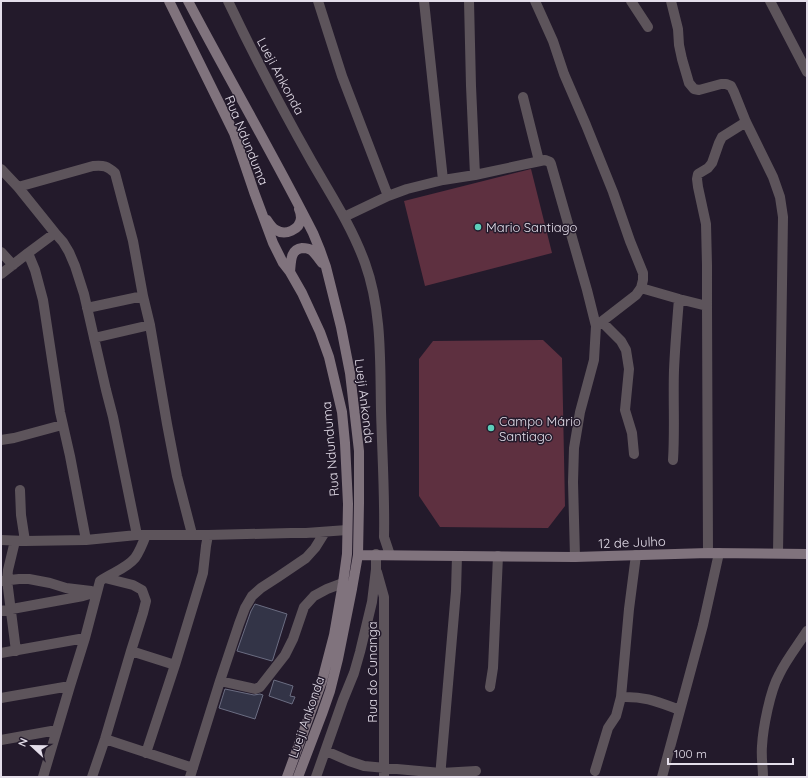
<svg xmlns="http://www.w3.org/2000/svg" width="808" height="778" font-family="Quicksand,sans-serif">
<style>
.green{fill:#5e3040}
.building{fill:#333447;stroke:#6b6d82}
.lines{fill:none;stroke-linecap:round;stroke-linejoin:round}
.street{stroke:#5d545b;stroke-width:10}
.secondary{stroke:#80737d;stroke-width:10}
.poi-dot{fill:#5dceb9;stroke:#231a2b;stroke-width:1.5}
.labels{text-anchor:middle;stroke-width:3;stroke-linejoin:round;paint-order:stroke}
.street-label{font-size:13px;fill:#e4deea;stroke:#231a2b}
.poi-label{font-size:13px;fill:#e4deea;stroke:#231a2b;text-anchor:start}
</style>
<rect width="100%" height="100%" fill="#231a2b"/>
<!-- green -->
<path class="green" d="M531,169L552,253L425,286L404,201Z
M543,340L562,358L565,506L548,528L440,527L419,496V359L433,341Z"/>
<!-- building -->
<path class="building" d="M255,604L287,614L273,659L272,661L237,651L251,611Z
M274,680L293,686L290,696L295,697L292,704L269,696Z
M225,689L254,695L260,694L263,695L255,719L219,708Z"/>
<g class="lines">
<!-- street -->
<path class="street" d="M228,1C254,56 282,109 312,162C331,195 352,227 365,263C382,310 380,361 381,410C382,452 385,495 384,537L390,555
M318,1L342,76L388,196
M424,1L443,180
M469,1L471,86L475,175
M535,1L553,41L564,74L586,125L613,192L630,241L643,273V280L641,288L636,295L596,326
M631,1L648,27
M671,1L678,29L679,45L682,59L689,83L694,89L699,90L721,84H726L731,86L734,92L746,122L773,177L780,197L783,217L778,553
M770,1L807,72
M523,97L539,161
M1,169L18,187L55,233L63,242L69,252L75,266L84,294L106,390L113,417L137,535
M18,187L93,166C104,165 107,166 115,173L133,241L143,296L150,325L167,424L177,476L192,534
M344,217L388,196L407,189L443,180L475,175L545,160L550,162L551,164L587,290L596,326L594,360L580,412L574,448L573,482L575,557
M1,252L13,265
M28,253L35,270L43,300L60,412L70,456L86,540
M1,274L28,253L55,233
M641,288L679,299L707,306
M87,308L143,296
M602,322L621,341L626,350L629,369L625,410L632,433L634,454
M94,338L150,325
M1,440L14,438L62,425
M673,460C675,430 673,400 674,370C675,347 677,323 679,299
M20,490L21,515L25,541
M1,540L25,541L86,540L137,535H208L291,533H306L347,530
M15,541L8,570L7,580L16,651
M708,553L707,306V265L706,224L698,187L697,179L698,174L708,168L712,163L719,143L722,137L746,122
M377,572L384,597V777
M1,581L19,579H29L50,583L66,588L91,591
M1,611L83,596L97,592
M131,651L175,665
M1,653L85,638
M220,681L255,689L260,687L285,655L293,639L304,607L314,596L327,589L343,583
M490,687L493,668L498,556
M621,697C645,696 658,702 680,710
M1,698L70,686
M105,739L193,768
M1,740L57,730
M326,751L349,761L364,766L441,773L476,771
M146,753L175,665L203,573L206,546L208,535
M595,771L608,728L616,716L621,697L629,609L636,555
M43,777L70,686L85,638L100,581C111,573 126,569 135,558C140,551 143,543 146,535
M92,777L105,739L131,651L143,613L146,601L142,590L133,585L105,578
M190,777L220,681L239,624L245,608L252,596L261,588L278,577L306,558L315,548L325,532
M316,777L343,700L354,673L360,652L372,602L376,569V554
M440,777L456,591L457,556
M662,777L703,625L719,553
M763,777C763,767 761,757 762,746C763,728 770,691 779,675C786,660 798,645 807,631"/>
<!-- secondary -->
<path class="secondary" d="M169,1L234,133L254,192L273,243L283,263L290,272L302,293L320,332L329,357L342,412L345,443L348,504L347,554L343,583L334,635L322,681L287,777
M188,1C229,79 273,154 313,233L320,250L326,267L341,327L350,373L359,451V503L358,555L352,589L338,659L330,691L322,714L298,777
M267,220C269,223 272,228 276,230C285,236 300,230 301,218C301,216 300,211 299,209
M290,272C291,263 290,249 302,248C305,248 308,248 311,250C315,253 319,259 322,263
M358,555L575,557L708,553L807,554"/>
</g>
<!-- markers -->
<g class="poi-dot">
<circle cx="478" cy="227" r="4"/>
<circle cx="491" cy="428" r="4"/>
</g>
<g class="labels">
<!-- street labels -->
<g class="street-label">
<text transform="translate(281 76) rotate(62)" y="5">Lueji Ankonda</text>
<text transform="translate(247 140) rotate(68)" y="5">Rua Ndunduma</text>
<text transform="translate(365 401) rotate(83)" y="5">Lueji Ankonda</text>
<text transform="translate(330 449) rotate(-95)" y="5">Rua Ndunduma</text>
<text transform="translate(632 542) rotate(-2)" y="5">12 de Julho</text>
<text transform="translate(372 672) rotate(-90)" y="5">Rua do Cunanga</text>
<text transform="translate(306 717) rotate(-71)" y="5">Lueji Ankonda</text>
</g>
<!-- poi labels -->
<g class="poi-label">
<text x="486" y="232">Mario Santiago</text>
<text x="499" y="426">Campo Mário<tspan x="499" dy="15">Santiago</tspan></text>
</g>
</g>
<!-- border -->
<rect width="808" height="778" fill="none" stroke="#e4deea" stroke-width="4"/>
<!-- north arrow -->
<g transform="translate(32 746) rotate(292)" stroke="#231a2b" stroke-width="3" paint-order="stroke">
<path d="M0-3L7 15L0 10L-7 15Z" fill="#e4deea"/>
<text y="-6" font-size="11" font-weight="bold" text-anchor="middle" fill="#e4deea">N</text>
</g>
<!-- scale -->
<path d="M668 758v6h125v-6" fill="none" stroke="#e4deea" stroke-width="2"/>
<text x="674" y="758" font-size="12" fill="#e4deea" stroke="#231a2b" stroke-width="3" paint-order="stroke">100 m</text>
</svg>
